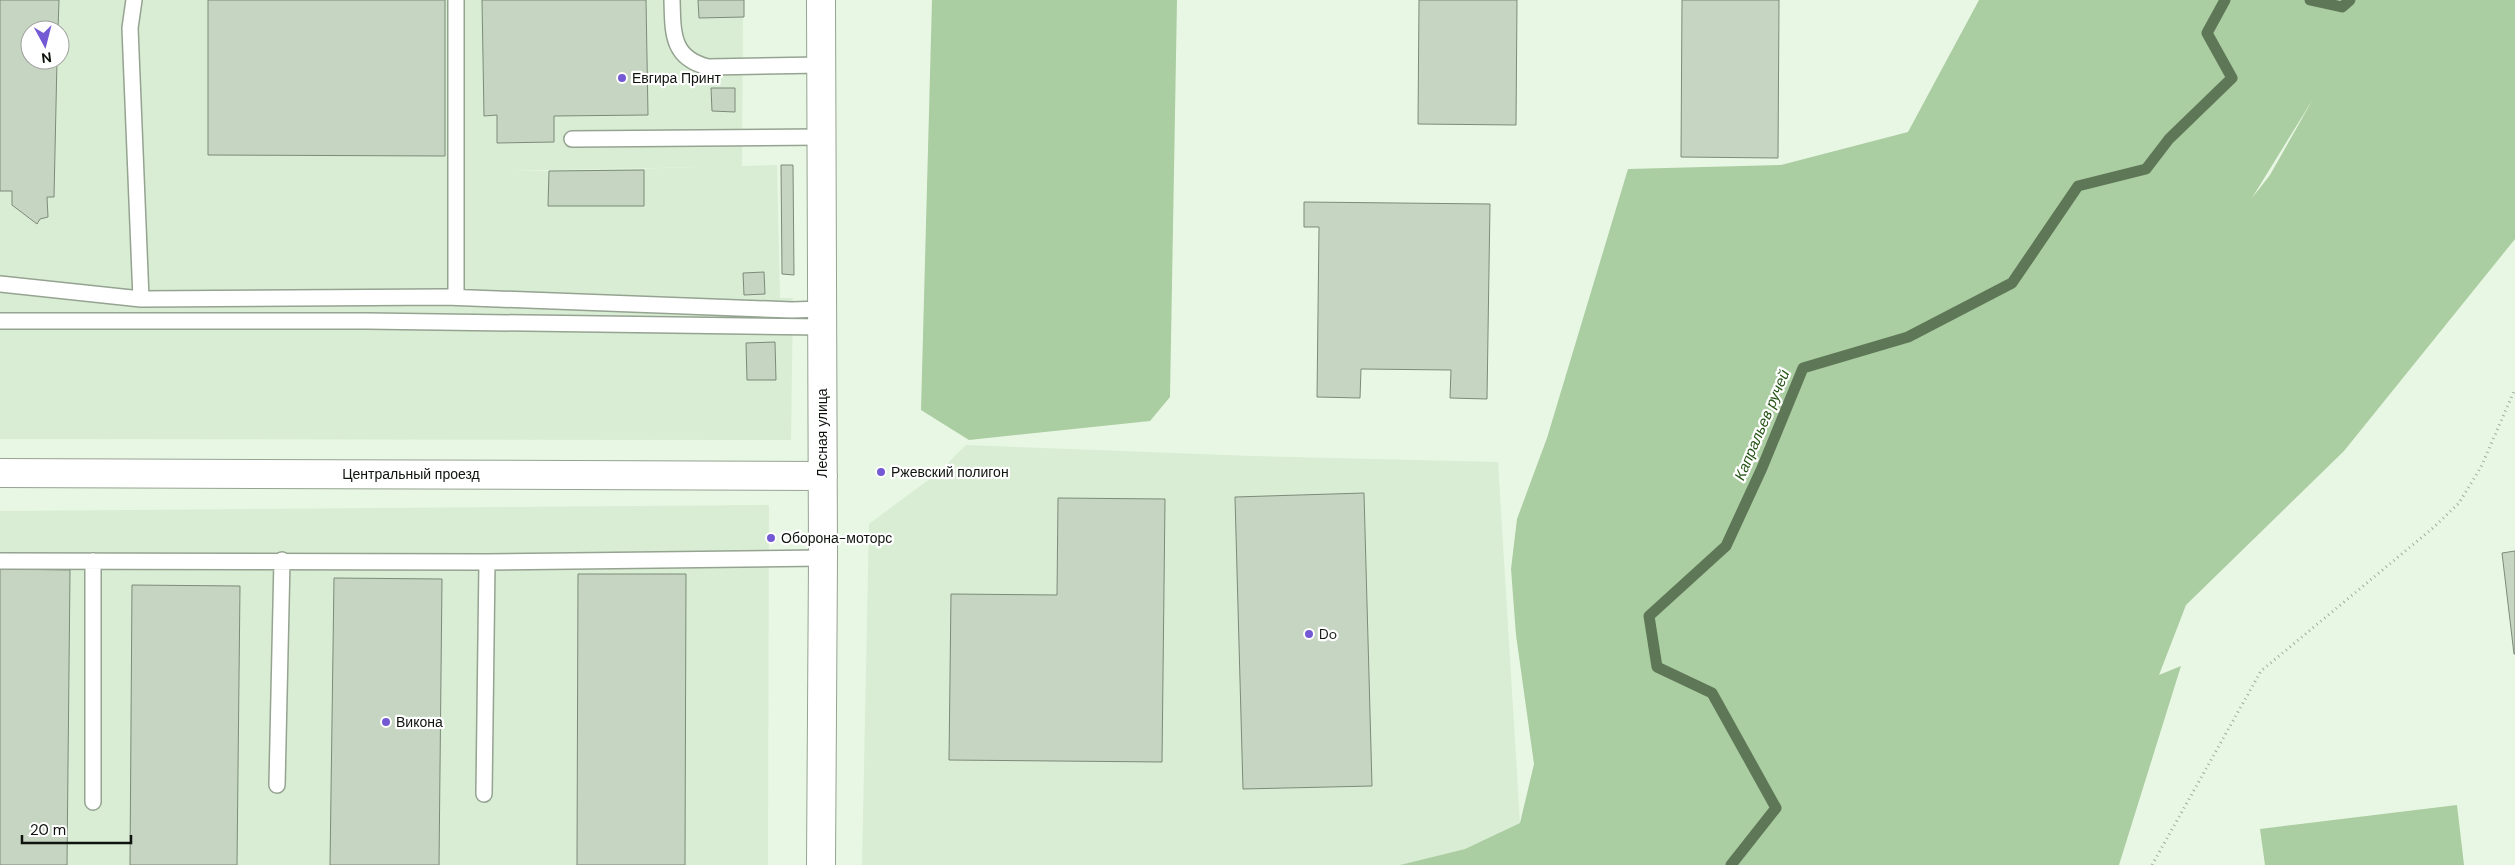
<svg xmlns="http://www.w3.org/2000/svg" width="2515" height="865" font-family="'DM Sans',sans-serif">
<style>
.built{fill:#d8edd3;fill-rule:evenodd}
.green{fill:#abcda2;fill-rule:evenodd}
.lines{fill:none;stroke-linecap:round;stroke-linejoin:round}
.stream{stroke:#5e7857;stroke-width:11}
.building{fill:#c6d5c2;stroke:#7d8a79}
.lane-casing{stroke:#95a391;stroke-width:18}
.street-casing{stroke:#95a391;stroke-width:30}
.path{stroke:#a2ad9e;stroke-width:3;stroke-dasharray:1 4;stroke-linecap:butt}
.lane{stroke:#fff;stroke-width:15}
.street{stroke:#fff;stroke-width:28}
.poi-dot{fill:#735ad4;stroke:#fff;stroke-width:2}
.labels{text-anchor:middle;stroke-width:4.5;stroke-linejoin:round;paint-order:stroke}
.poi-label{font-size:14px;fill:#0e130d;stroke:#fff;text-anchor:start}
.street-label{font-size:14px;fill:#0e130d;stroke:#fff}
.water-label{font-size:15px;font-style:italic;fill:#265417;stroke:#fff}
</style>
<rect width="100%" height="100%" fill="#e8f7e3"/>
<!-- built -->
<path class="built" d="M0,0H743L742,166L777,165L780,298H793L791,440L0,439ZM30,30H60V60H30ZM701,167L549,171H507Z
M966,445L1253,456L1498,462L1520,823L1465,849L1400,865H862L869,524L939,472Z
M769,505L768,865H0V511Z"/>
<!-- green -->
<path class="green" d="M932,0H1177L1170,397L1150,421L969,440L921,410Z
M1979,0H2515V239L2344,451L2186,605L2159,675L2181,666L2119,865H1400L1465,849L1520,823L1534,764L1516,635L1511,569L1517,519L1547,438L1628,169L1781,165L1908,132ZM2313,99L2270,175L2252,198Z
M2457,805L2464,865H2265L2260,829Z"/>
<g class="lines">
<!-- stream -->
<path class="stream" d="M2310,0L2342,7L2350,0
M1731,865L1776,808L1712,693L1657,667L1649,616L1726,546L1762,468L1803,368L1908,337L2012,283L2078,186L2146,169L2169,139L2232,78L2207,33L2225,0"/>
</g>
<!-- building -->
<path class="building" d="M0,0H59L58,30H30V60H57L54,197H47L48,217L40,219L37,224L12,205V191H0Z
M208,0H445V156L208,155Z
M482,0H646L648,115L554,116V142L497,143V115L484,116Z
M698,0H744V17L699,18Z
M1419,0H1517L1516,125L1418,124Z
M1682,0H1779L1778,158L1681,157Z
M711,88H735V112L712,111Z
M781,165H793L794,275L782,274Z
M644,170V206H548L549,171Z
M1304,202L1490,204L1487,399L1450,398L1451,370L1361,369L1360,398L1317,397L1319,227H1304Z
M764,272L765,294L744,295L743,273Z
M775,342L776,380H747L746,343Z
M1364,493L1372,786L1243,789L1235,497Z
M1058,498L1165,499L1162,762L949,760L951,594L1057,595Z
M2515,551V654H2514L2502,553Z
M0,569L70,570L67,865H0Z
M578,574H686L685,865H577Z
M334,578L442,579L439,865H330Z
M132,585L240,586L237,865H130Z"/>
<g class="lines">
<!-- lane casing -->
<g class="lane-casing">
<path id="lane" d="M134,0L130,28L141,299
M456,0V297
M672,0C673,32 671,58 708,67L821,65
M572,139L822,137
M0,284L141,299L445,297L792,310L822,309
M0,321H367L822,327
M0,561L487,562
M277,785L282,560
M484,794L487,562L823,558
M93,802V561"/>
</g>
<!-- street casing -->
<g class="street-casing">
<path id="street" d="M821,0L823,558L821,865
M0,473L823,476"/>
</g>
<!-- path -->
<path class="path" d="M2152,865L2261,671L2433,528L2459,503L2481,467L2515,389"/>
<!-- lane -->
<use href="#lane" class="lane"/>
<!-- street -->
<use href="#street" class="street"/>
</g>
<!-- markers -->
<g class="poi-dot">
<circle cx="622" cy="78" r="5"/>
<circle cx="881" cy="472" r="5"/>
<circle cx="771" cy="538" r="5"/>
<circle cx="1309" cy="634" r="5"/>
<circle cx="386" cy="722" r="5"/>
</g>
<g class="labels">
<!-- poi labels -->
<g class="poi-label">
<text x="632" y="83">Евгира Принт</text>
<text x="891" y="477">Ржевский полигон</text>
<text x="781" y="543">Оборона-моторс</text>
<text x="1319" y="639">Do</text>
<text x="396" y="727">Викона</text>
</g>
<!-- street labels -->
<g class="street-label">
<text transform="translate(822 433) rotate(-90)" y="5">Лесная улица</text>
<text x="411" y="479">Центральный проезд</text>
</g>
<!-- water labels -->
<g class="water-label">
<text transform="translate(1762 425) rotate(-67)" y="5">Капральев ручей</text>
</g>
</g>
<!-- north arrow -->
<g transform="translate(45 45) rotate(173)"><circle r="24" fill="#ffffff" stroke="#9fa19e"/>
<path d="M0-4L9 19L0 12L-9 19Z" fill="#735ad4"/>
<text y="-8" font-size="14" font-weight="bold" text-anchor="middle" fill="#0e130d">N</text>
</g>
<!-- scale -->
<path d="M22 835v8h109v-8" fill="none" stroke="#0e130d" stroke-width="2.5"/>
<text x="30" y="835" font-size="15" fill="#0e130d" stroke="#ffffff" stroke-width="4" paint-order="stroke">20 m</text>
</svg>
